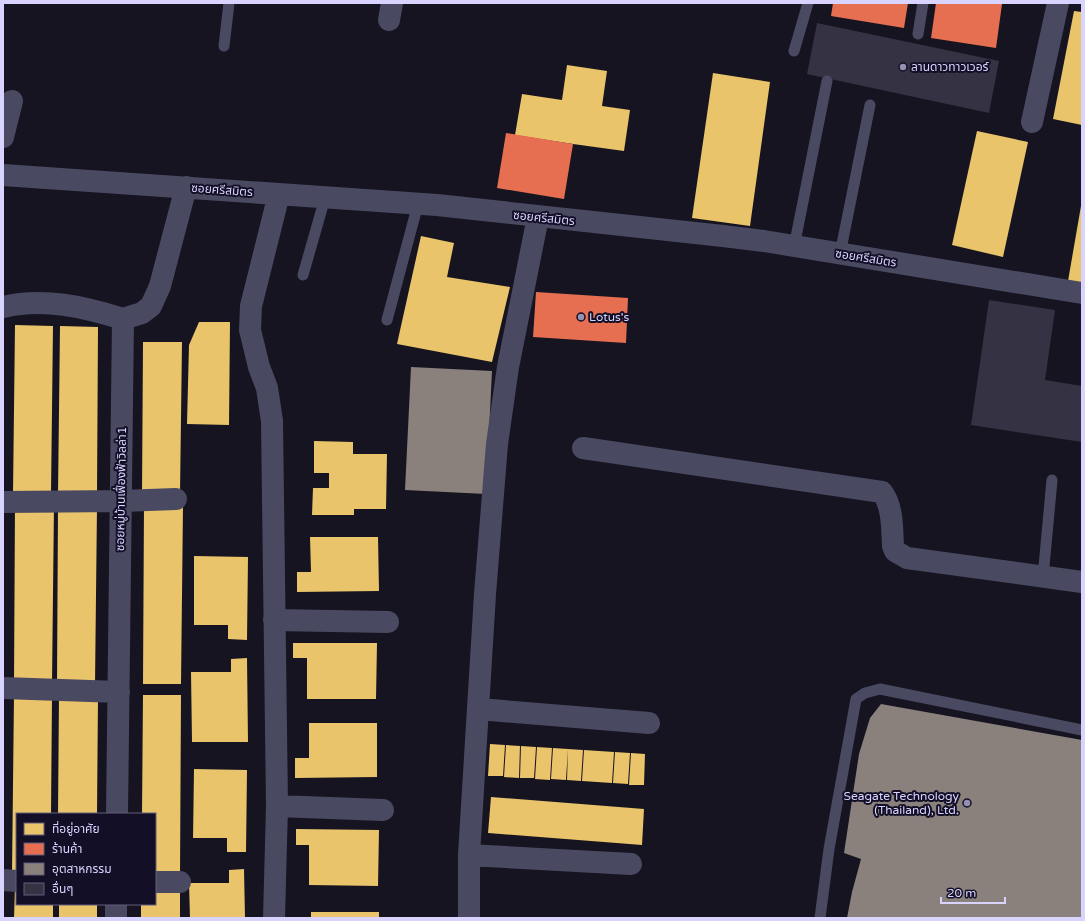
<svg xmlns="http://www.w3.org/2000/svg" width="1085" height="921" font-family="'Varela Round','Noto Sans Thai',sans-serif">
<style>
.homes{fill:#e9c46a}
.shops{fill:#e76f51}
.industry{fill:#8a817c}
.building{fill:#343243}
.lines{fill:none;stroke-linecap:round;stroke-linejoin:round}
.lane{stroke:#4a4962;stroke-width:11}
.street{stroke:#4a4962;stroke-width:22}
.poi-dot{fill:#9591b1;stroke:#130f26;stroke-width:1.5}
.labels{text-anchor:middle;stroke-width:4;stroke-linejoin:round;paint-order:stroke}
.poi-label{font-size:12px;fill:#d9d4ff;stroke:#130f26;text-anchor:start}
.street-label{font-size:12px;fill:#d9d4ff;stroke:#130f26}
</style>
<rect width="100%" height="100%" fill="#161421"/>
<!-- homes -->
<path class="homes" d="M1074,11L1082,12V125L1053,119Z
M567,65L607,71L602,106L630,110L624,151L573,144L515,135L522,94L562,100Z
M713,73L770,82L750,226L692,218Z
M977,131L1028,142L1003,257L952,245Z
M1081,206H1082V283L1068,281Z
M421,236L454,243L447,277L510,287L492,362L397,344Z
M199,322H230L229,425L187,424L189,345Z
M15,325L53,326L51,493H13Z
M60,326L98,327L97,494H58Z
M143,342H182L180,494L142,493Z
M314,441L353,442V454H387L386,509H354V515H312L313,488H329V473H314Z
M15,503L54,504L52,683H14Z
M144,504L183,505L181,684H143Z
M58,505L97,506L95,685H57Z
M310,537H378L379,591L297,592V572H311Z
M194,556L248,557L247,640L228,639V625H194Z
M293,643H377L376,699H307V658H293Z
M247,658L248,742H192L191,672H231V659Z
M14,695L52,696L51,814H17V875L12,874Z
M143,695H181L180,875L155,874V814H142Z
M59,696H98L97,814H58Z
M309,723H377V777L295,778V758H309Z
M490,744L505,745L503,776H488Z
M506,745L520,746L519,778L504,777Z
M521,746L536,747L534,778H520Z
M537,747L552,748L550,780L535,779Z
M553,748L568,749L566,780L551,779Z
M568,749L583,750L581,781L567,780Z
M584,750L599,751L598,772L599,751L614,752L612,783L582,781Z
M615,752L630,753L628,784L613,783Z
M631,753L645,754L644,785H629Z
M194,769L247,770L246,852H227V838H193Z
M491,797L644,809L642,845L488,833Z
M296,829L379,830L378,886L309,885V845H296Z
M244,869L245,918H190L189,883H229V870Z
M15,886H17V904H53V918H14Z
M155,887H180V918H141V904H155Z
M59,904H97V918H59Z
M311,912H379V918H311Z"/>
<!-- shops -->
<path class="shops" d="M833,3H908L904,28L831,16Z
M936,3L1002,4L996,48L931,38Z
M506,133L573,144L564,199L497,188Z
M536,292L628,298L626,343L533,337Z"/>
<!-- industry -->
<path class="industry" d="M411,367L492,371L486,494L405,490Z
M881,704L1082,740V918H847L852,892L861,859L844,853L859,754L870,718Z"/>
<!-- building -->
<path class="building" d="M817,23L999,61L989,113L807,74Z
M989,300L1055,310L1045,380L1082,386V442L971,425Z"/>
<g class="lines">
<!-- lane -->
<path class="lane" d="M918,34L923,3
M224,46L229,3
M794,51L808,3
M794,247L827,81
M840,254L870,105
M303,275L325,198
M387,320L418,204
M1043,577L1052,480
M820,918L829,849L856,699L865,693L880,689L1082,730"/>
<!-- street -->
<path class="street" d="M389,20L392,3
M1032,122L1058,3
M3,137L12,101
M3,175L437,205L723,236L764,241L1082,293
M3,307C43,297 85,307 123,319
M583,448L882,492C893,506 892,529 893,546L895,551L907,558L1082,582
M3,502L121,501L176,499
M274,620L388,622
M3,688L119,692
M478,709L649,723
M277,806L383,810
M117,814L123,319L142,313L151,306L160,286L186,187
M469,855L631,864
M3,880L17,881
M155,882H180
M116,918V904
M274,918L277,806L272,421L267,388L259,367L250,330L251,306L279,194
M469,918V855L485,594L497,444L508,367L538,217"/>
</g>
<!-- markers -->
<g class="poi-dot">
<circle cx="903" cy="67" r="4"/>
<circle cx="581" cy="317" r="4"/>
<circle cx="967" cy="803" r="4"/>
</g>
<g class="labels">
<!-- poi labels -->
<g class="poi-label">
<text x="911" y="71">ลานดาวทาวเวอร์</text>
<text x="589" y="321">Lotus's</text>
<text x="959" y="800" text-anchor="end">Seagate Technology<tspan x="959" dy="14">(Thailand), Ltd.</tspan></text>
</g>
<!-- street labels -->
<g class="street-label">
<text transform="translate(222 190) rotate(4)" y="4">ซอยศรีสมิตร</text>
<text transform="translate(544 218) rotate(6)" y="4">ซอยศรีสมิตร</text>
<text transform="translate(866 258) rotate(9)" y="4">ซอยศรีสมิตร</text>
<text transform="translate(121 489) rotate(-89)" y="4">ซอยหมู่บ้านเฟื่องฟ้าวิลล่า1</text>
</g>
</g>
<!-- border -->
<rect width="1085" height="921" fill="none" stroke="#d9d4ff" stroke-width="8"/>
<!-- legend -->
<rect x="16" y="813" width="140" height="92" fill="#130f26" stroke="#625e7d"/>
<rect x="24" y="823" width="20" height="12" fill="#e9c46a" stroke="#625e7d"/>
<text x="52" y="833" font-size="12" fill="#d9d4ff">ที่อยู่อาศัย</text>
<rect x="24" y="843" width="20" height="12" fill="#e76f51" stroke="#625e7d"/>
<text x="52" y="853" font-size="12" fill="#d9d4ff">ร้านค้า</text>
<rect x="24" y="863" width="20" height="12" fill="#8a817c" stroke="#625e7d"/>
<text x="52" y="873" font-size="12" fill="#d9d4ff">อุตสาหกรรม</text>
<rect x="24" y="883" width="20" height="12" fill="#343243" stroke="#625e7d"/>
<text x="52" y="893" font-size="12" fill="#d9d4ff">อื่นๆ</text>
<!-- scale -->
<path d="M941 897v6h64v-6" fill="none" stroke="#d9d4ff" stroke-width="2"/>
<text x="947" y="897" font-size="12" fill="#d9d4ff" stroke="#130f26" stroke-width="3" paint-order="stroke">20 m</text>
</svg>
